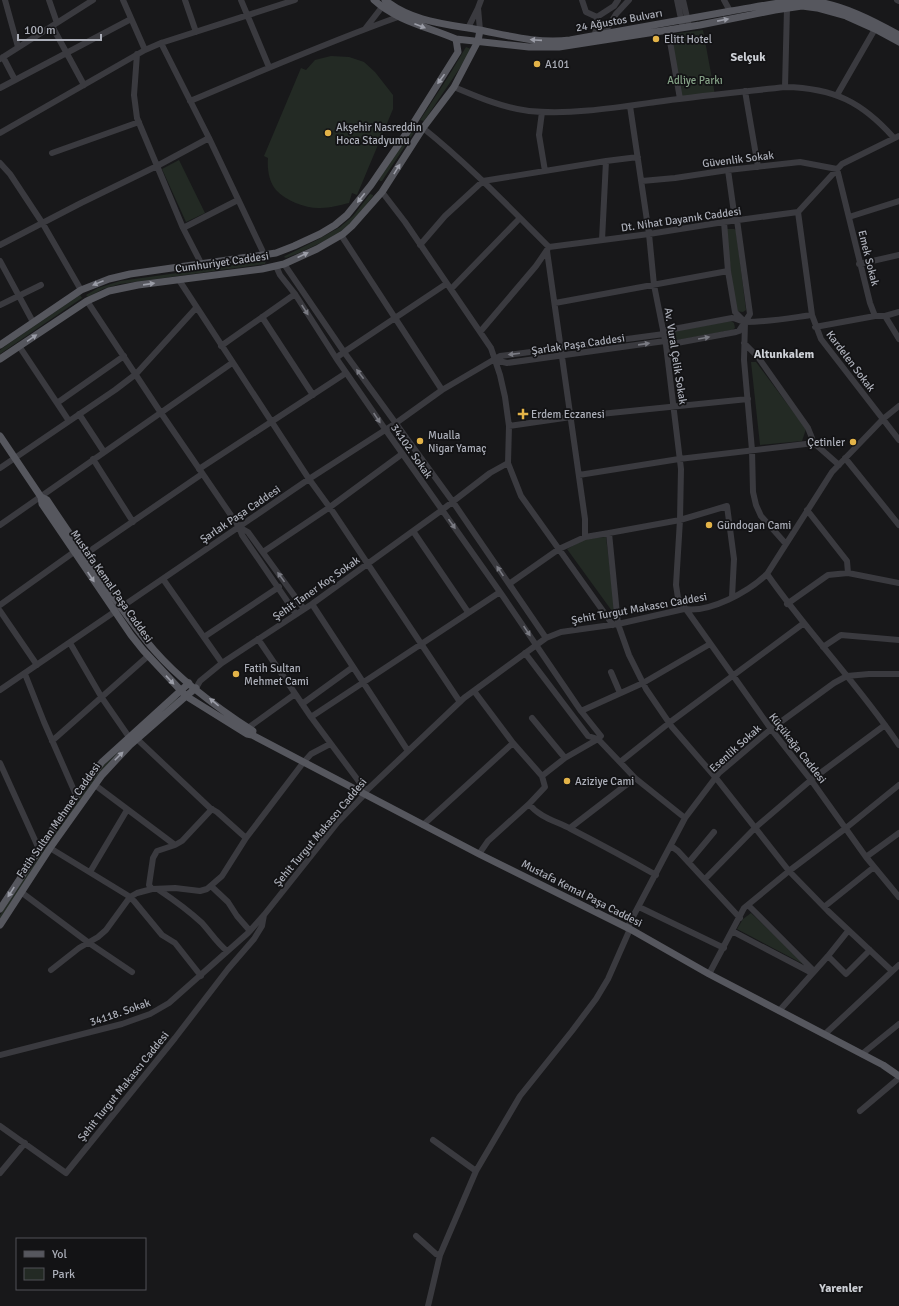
<svg xmlns="http://www.w3.org/2000/svg" width="899" height="1306" font-family="Signika,sans-serif">
<style>
.green{fill:#232a24}
.lines{fill:none;stroke-linecap:round;stroke-linejoin:round}
.minor{stroke:#3a3a3f;stroke-width:6}
.major{stroke:#56575e;stroke-width:7}
.oneway{fill:#9b9da7}
.oneway2{fill:#797a82}
.poi-dot{fill:#e3b348;stroke:#131315;stroke-width:1.5}
.labels{text-anchor:middle;stroke-width:3.5;stroke-linejoin:round;paint-order:stroke}
.street-label{font-size:11px;fill:#acafb9;stroke:#131315}
.poi-label{font-size:11px;fill:#acafb9;stroke:#131315;text-anchor:start}
.park-label{font-size:11px;fill:#85a287;stroke:#131315}
.neighbourhood-label{font-size:12px;font-weight:bold;fill:#cccfd5;stroke:#131315}
</style>
<rect width="100%" height="100%" fill="#18181a"/>
<!-- green -->
<path class="green" d="M703,30L715,95L680,99L672,34Z
M466,47L471,49L470,53L424,121L420,120L448,77Z
M331,56L349,57L364,62L375,72L393,95V109L357,195L352,193L349,203C340,205 330,208 321,208C307,209 286,201 276,190C269,182 267,169 268,158L264,156L301,68L306,70L315,60Z
M414,127H416L417,128L382,181H380L379,179Z
M179,160L205,213L186,222L162,169Z
M370,194L373,195V196C364,207 356,220 344,229C327,241 306,250 286,258L284,257L285,256L317,240L340,227L353,216Z
M727,229H734L736,230L746,310L743,312L736,311L726,232Z
M263,261H266L265,264L120,284L103,289L88,297L86,295L98,288L120,281Z
M80,295L82,298L0,354V350L8,344Z
M731,321L734,323L735,328L732,330L673,341L668,339L667,335L668,332Z
M751,362H756L806,429L802,441L760,445Z
M606,537L615,610L612,611L567,549L585,539Z
M176,698L178,699L97,777L76,806L0,920V915L76,800L104,765Z
M751,913L807,966L737,929L743,919Z"/>
<g class="lines">
<!-- minor -->
<path class="minor" d="M5,0L18,47
M49,0L57,23
M123,0L145,50
M185,0L196,32
M241,0L269,67
M582,0L586,12L597,17
M677,0L682,24
M683,0L689,26
M724,0L730,11
M897,0L899,1
M478,8L481,0
M52,26L84,85
M468,28L478,8L480,30
M365,29L382,7
M668,30L680,99
M604,34L616,14L629,0
M595,35L597,17L614,6L618,0
M161,43L209,138L264,254
M137,54L134,95L137,118L183,228L201,263
M3,57L15,80
M0,59L93,0
M454,87C478,97 503,108 529,111C570,115 614,108 656,102C699,96 742,92 785,87C834,88 862,102 894,138
M785,87L787,8
M0,88L131,19
M745,91L758,167
M837,95L875,29
M190,101C259,72 328,42 398,17
M630,106L649,234L654,285L666,345L681,469L680,520L676,585L678,598L771,729L811,780L866,857L899,897
M542,112L539,135L545,171
M423,128C468,164 508,206 549,247
M0,133L145,50L161,43L295,0
M52,153L139,122
M0,163L10,174L43,224L81,290
M728,170L735,220
M642,181L675,178L728,170L800,162L837,169L870,303L875,316H885L899,339
M382,192L405,222L491,348L500,375L505,397L509,426L508,463L521,496L613,625
M798,212L812,315L821,339L899,440
M849,217L899,201
M724,222L728,271L735,312L745,322L744,360L752,450L753,492L756,505L761,516L786,544
M183,228L238,200
M341,235L442,390
M602,240L606,161
M0,245L81,203L157,166L209,138
M420,245L445,216L483,181L606,161L638,157
M547,251L585,519V537
M0,261L33,322
M284,264L344,352L453,502L546,638
M859,264L899,255
M276,266L280,275L295,294L336,358L385,429L500,592L581,711L601,736L598,739L635,778L685,818
M179,280L309,479L333,512L460,702
M451,289L520,218
M87,301L161,413L239,527
M555,303L728,271
M0,305L41,285
M885,316L899,312
M262,317L313,395
M815,327L875,316
M663,331L732,318C737,318 741,322 746,322C768,322 790,318 812,315
M480,332L536,266L549,247L649,234L724,222L798,212L842,164L899,136
M744,343L758,357L808,428L814,443L839,465
M666,345L736,332L739,331L750,314L737,220
M19,346L69,421
M221,346L295,294
M336,358L344,352L446,284
M495,360L507,363L665,341
M57,403L124,356
M79,414L104,452
M509,426L571,417L748,399
M845,458L899,525
M93,459L133,522
M0,468L115,390L136,374L196,308
M199,469L346,373
M579,475L679,459L814,443
M807,510L847,561L848,573
M0,525L232,363
M413,531L468,612
M609,533L618,624L629,655L646,689L672,727L716,778L789,871L828,911L892,971
M263,552L330,507L402,454
M84,555L202,474
M767,574C808,633 859,685 899,745
M163,579L222,663
M509,584L559,549L585,537L609,533L680,520L727,506L734,559L732,597
M312,604L408,751
M787,604L828,575L848,573L899,583
M0,605L74,552
M0,611L37,665
M296,614L242,535L239,527L248,532L304,609
M204,637L279,587
M258,639L311,717L366,791
M70,643L102,698L129,737
M823,647L841,635L899,640
M525,653L588,736L598,739
M611,672L620,693
M25,674L44,722L76,795
M196,688L200,681L222,663L312,604L442,510L490,473L508,463
M0,690L309,479L396,423L442,390L500,356L664,334
M474,691L513,743L542,776L545,787L529,804C540,818 556,821 571,829C600,844 628,859 656,875
M302,704L353,667
M581,711L643,683L710,644
M311,717L500,592
M532,718L565,758
M248,728L295,694
M137,739L210,808L217,812L246,838
M52,741L148,656
M620,762L669,723L804,623
M0,763L39,849
M542,776L565,758L598,739
M95,785L175,845L182,841L212,809
M423,825L513,743
M570,828L635,778
M175,845L157,851L153,858L149,885L152,889L175,888L200,891L207,889L222,876L246,838L303,763L311,754L330,744
M671,846L678,851L740,918
M50,848L127,895L134,901L162,935L175,943L201,976
M479,854L488,841L529,804
M866,857L899,833
M689,862L714,832
M90,872L127,810
M705,879L756,827L811,780L885,725
M211,886L228,902L237,916L250,931
M159,890C174,900 189,911 202,923C211,933 217,943 227,951
M21,892L89,943L132,972
M748,905L814,971
M639,907L724,948
M824,907L874,867
M627,928L685,818L719,773L771,729L834,683L847,676L869,674H899
M732,931L812,973
M828,956L846,974L870,950
M51,970L79,948L98,937L106,930L130,897L137,893L152,889
M709,974L744,908L789,871L846,828L899,785
M779,1011L828,956L848,931
M825,1034L899,965
M862,1054L899,1024
M0,1055L122,1024L150,1014L169,1003L248,933L264,915L338,822L364,795L366,791L464,698L546,638L561,632L618,624L684,609C710,613 748,592 767,574L832,472L883,419L899,406
M860,1111L899,1078
M0,1126L66,1173L175,1038L228,969L254,939L262,926L264,915
M433,1140L476,1171
M0,1173L25,1143
M416,1236L436,1254L440,1255
M428,1306L440,1255L476,1171L520,1096L572,1031L596,999L608,979L630,929"/>
<!-- major -->
<path class="major" d="M385,0C412,22 447,24 480,30C510,36 539,44 570,40C624,30 678,21 731,11C757,7 786,0 812,1C843,5 872,20 899,35
M456,39L529,47H559L700,25L775,10L802,6L817,8L846,16L875,29L899,42
M0,345L81,290L109,279L130,274L276,253L294,246L320,234L335,225L347,215L371,185L414,122L458,52L456,39C428,27 397,21 374,0
M0,359L87,301L109,291L138,285L262,269L284,264L317,249L343,234L352,226L382,192L423,128L454,87L478,41L480,30
M0,436L41,497L47,500C67,530 87,559 108,589C122,609 137,631 154,650C180,680 219,709 253,731L252,735
M41,497L42,504L131,635L143,650L186,696L247,734L252,735L479,854L630,929L709,974L883,1065L899,1076
M0,909L62,815L102,762L189,683
M0,925L50,848L102,775L130,745L186,696L196,688"/>
</g>
<!-- one-way arrows -->
<defs><path id="oneway-solid" d="M-6-.8H1V-3.2L6.5 0L1 3.2V.8H-6Z"/></defs>
<g class="oneway">
<use href="#oneway-solid" transform="translate(723 20) rotate(-11)"/>
<use href="#oneway-solid" transform="translate(420 26) rotate(21)"/>
<use href="#oneway-solid" transform="translate(536 40) rotate(-176)"/>
<use href="#oneway-solid" transform="translate(441 79) rotate(126)"/>
<use href="#oneway-solid" transform="translate(397 169) rotate(-58)"/>
<use href="#oneway-solid" transform="translate(361 198) rotate(128)"/>
<use href="#oneway-solid" transform="translate(303 255) rotate(-25)"/>
<use href="#oneway-solid" transform="translate(98 283) rotate(158)"/>
<use href="#oneway-solid" transform="translate(149 284) rotate(-8)"/>
<use href="#oneway-solid" transform="translate(32 338) rotate(-34)"/>
<use href="#oneway-solid" transform="translate(91 577) rotate(56)"/>
<use href="#oneway-solid" transform="translate(170 680) rotate(47)"/>
<use href="#oneway-solid" transform="translate(214 702) rotate(-141)"/>
<use href="#oneway-solid" transform="translate(119 756) rotate(-45)"/>
<use href="#oneway-solid" transform="translate(11 892) rotate(123)"/>
</g>
<g class="oneway2">
<use href="#oneway-solid" transform="translate(305 310) rotate(57)"/>
<use href="#oneway-solid" transform="translate(704 338) rotate(-10)"/>
<use href="#oneway-solid" transform="translate(644 344) rotate(-8)"/>
<use href="#oneway-solid" transform="translate(514 354) rotate(173)"/>
<use href="#oneway-solid" transform="translate(360 374) rotate(-127)"/>
<use href="#oneway-solid" transform="translate(377 418) rotate(56)"/>
<use href="#oneway-solid" transform="translate(452 524) rotate(55)"/>
<use href="#oneway-solid" transform="translate(500 571) rotate(-124)"/>
<use href="#oneway-solid" transform="translate(281 577) rotate(-126)"/>
<use href="#oneway-solid" transform="translate(527 631) rotate(56)"/>
</g>
<!-- markers -->
<g class="poi-dot">
<circle cx="656" cy="39" r="4"/>
<circle cx="537" cy="64" r="4"/>
<circle cx="328" cy="133" r="4"/>
<path d="M521 408h4v4h4v4h-4v4h-4v-4h-4v-4h4z"/>
<circle cx="420" cy="441" r="4"/>
<circle cx="853" cy="442" r="4"/>
<circle cx="709" cy="525" r="4"/>
<circle cx="236" cy="674" r="4"/>
<circle cx="567" cy="781" r="4"/>
</g>
<g class="labels">
<!-- street labels -->
<g class="street-label">
<text transform="translate(619 20) rotate(-10)" y="4">24 Ağustos Bulvarı</text>
<text transform="translate(738 159) rotate(-7)" y="4">Güvenlik Sokak</text>
<text transform="translate(681 219) rotate(-8)" y="4">Dt. Nihat Dayanık Caddesi</text>
<text transform="translate(869 258) rotate(76)" y="4">Emek Sokak</text>
<text transform="translate(222 262) rotate(-8)" y="4">Cumhuriyet Caddesi</text>
<text transform="translate(578 344) rotate(-8)" y="4">Şarlak Paşa Caddesi</text>
<text transform="translate(676 356) rotate(81)" y="4">Av. Vural Çelik Sokak</text>
<text transform="translate(851 361) rotate(53)" y="4">Kardelen Sokak</text>
<text transform="translate(412 451) rotate(55)" y="4">34102. Sokak</text>
<text transform="translate(240 514) rotate(-34)" y="4">Şarlak Paşa Caddesi</text>
<text transform="translate(112 586) rotate(55)" y="4">Mustafa Kemal Paşa Caddesi</text>
<text transform="translate(316 588) rotate(-35)" y="4">Şehit Taner Koç Sokak</text>
<text transform="translate(639 608) rotate(-10)" y="4">Şehit Turgut Makascı Caddesi</text>
<text transform="translate(735 748) rotate(-42)" y="4">Esenlik Sokak</text>
<text transform="translate(798 748) rotate(52)" y="4">Küçükağa Caddesi</text>
<text transform="translate(58 820) rotate(-55)" y="4">Fatih Sultan Mehmet Caddesi</text>
<text transform="translate(320 832) rotate(-50)" y="4">Şehit Turgut Makascı Caddesi</text>
<text transform="translate(582 893) rotate(27)" y="4">Mustafa Kemal Paşa Caddesi</text>
<text transform="translate(120 1012) rotate(-19)" y="4">34118. Sokak</text>
<text transform="translate(123 1086) rotate(-51)" y="4">Şehit Turgut Makascı Caddesi</text>
</g>
<!-- poi labels -->
<g class="poi-label">
<text x="664" y="43">Elitt Hotel</text>
<text x="545" y="68">A101</text>
<text x="336" y="131">Akşehir Nasreddin<tspan x="336" dy="13">Hoca Stadyumu</tspan></text>
<text x="531" y="418">Erdem Eczanesi</text>
<text x="428" y="439">Mualla<tspan x="428" dy="13">Nigar Yamaç</tspan></text>
<text x="845" y="446" text-anchor="end">Çetinler</text>
<text x="717" y="529">Gündogan Cami</text>
<text x="244" y="672">Fatih Sultan<tspan x="244" dy="13">Mehmet Cami</tspan></text>
<text x="575" y="785">Aziziye Cami</text>
</g>
<!-- park labels -->
<g class="park-label">
<text x="695" y="84">Adliye Parkı</text>
</g>
<!-- neighbourhood labels -->
<g class="neighbourhood-label">
<text x="748" y="61">Selçuk</text>
<text x="784" y="358">Altunkalem</text>
<text x="841" y="1292">Yarenler</text>
</g>
</g>
<!-- legend -->
<rect x="16" y="1238" width="130" height="52" fill="#131315" stroke="#505157"/>
<rect x="24" y="1251" width="20" height="6" fill="#56575e" stroke="#505157"/>
<text x="52" y="1258" font-size="12" fill="#acafb9">Yol</text>
<rect x="24" y="1268" width="20" height="12" fill="#232a24" stroke="#505157"/>
<text x="52" y="1278" font-size="12" fill="#acafb9">Park</text>
<!-- scale -->
<path d="M18 34v6h83v-6" fill="none" stroke="#acafb9" stroke-width="2"/>
<text x="24" y="34" font-size="12" fill="#acafb9" stroke="#131315" stroke-width="3" paint-order="stroke">100 m</text>
</svg>
